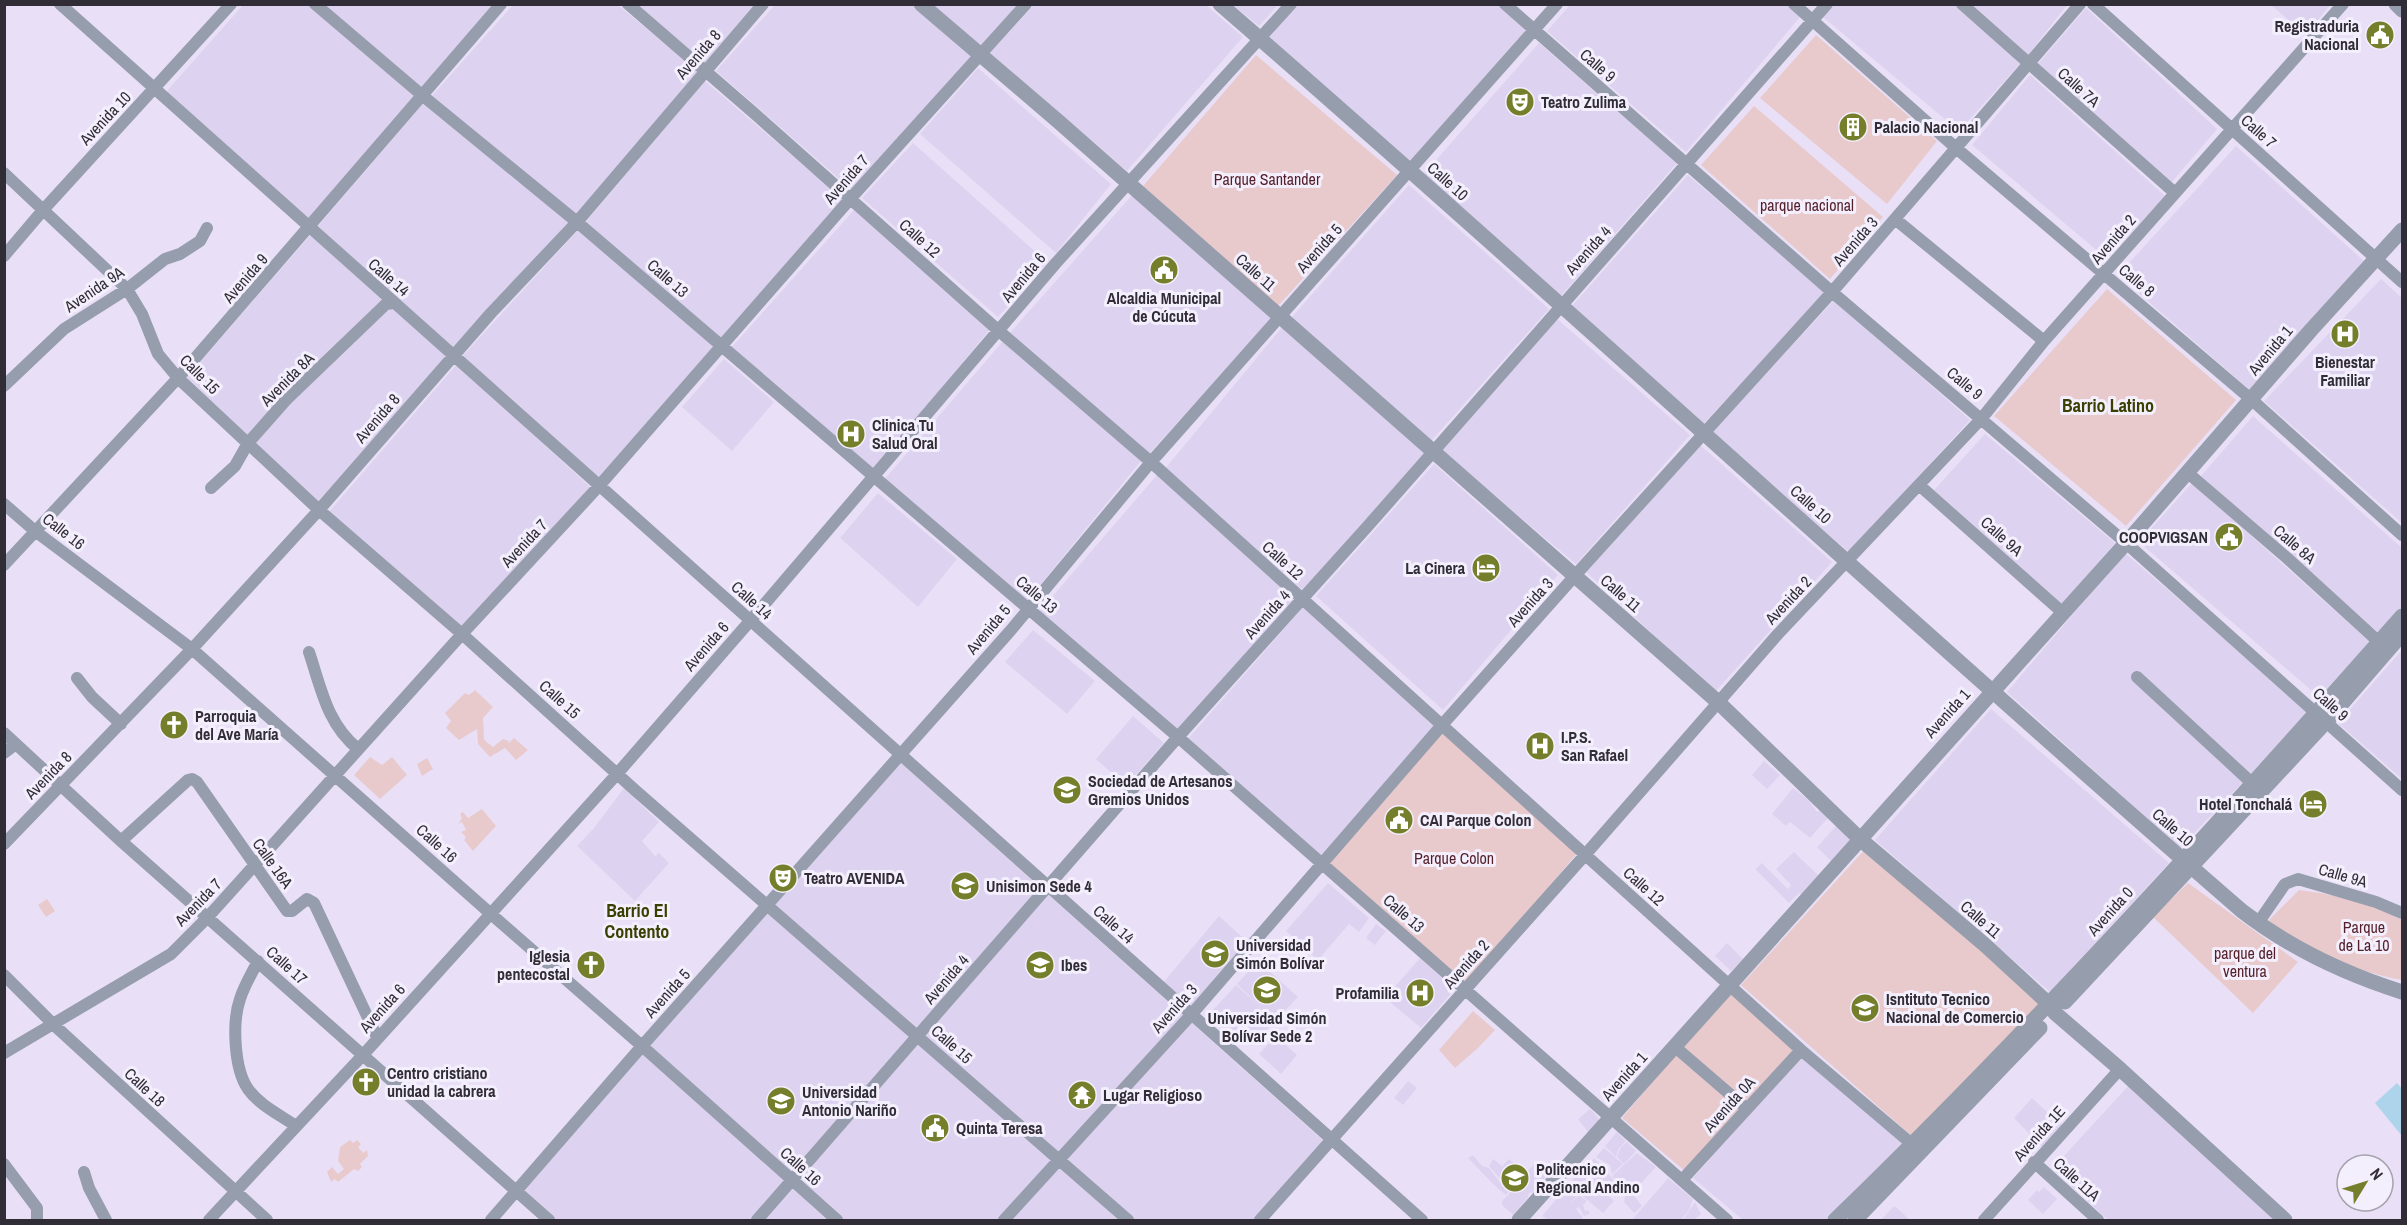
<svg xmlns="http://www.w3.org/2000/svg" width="2407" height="1225" font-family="'Archivo Narrow',sans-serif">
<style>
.built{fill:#ddd3f0}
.green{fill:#e8cacd}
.water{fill:#add4ea}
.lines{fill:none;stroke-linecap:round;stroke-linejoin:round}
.minor{stroke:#969dac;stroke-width:12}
.tertiary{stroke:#969dac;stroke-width:15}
.labels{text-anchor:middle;stroke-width:6;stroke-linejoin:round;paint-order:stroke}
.poi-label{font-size:16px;font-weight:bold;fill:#312d36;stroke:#f4effd;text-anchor:start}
.street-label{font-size:16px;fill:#312d36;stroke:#f4effd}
.park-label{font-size:16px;fill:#551f29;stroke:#f4effd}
.neighbourhood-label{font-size:18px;font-weight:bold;fill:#3a4001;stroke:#f4effd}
</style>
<rect width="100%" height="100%" fill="#e9e0f7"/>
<!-- built -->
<path class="built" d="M308,4L416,98L312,221L166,92L243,5Z
M1297,4L1500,5L1527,28L1407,165L1267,40Z
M324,5H498L423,91Z
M513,5H618L700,73L577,218L430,98Z
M634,5H763L708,65Z
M775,5H918L976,55L852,190L716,71Z
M932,5H1020L982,49Z
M1034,5H1206L1243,37L1127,171L990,53Z
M1233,5H1278L1259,26Z
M1570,5H1787L1800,17L1686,152L1547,31Z
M1834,5H1955L2020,64L1959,131L1823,17Z
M1970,5H2067L2028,55Z
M2271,5H2330L2306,35Z
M2086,8L2217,129L2172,182L2037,65Z
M1539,43L1677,163L1560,297L1422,176Z
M978,68L1111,184L1056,253L920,134Z
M2030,75L2165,196L2107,259L1972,145Z
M705,81L843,199L722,340L584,224Z
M423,104L571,224L454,351L318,226Z
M913,143L1047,262L998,317L862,198Z
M2236,146L2364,261L2251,391L2118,275Z
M1688,175L1826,293L1704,423L1572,306Z
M1409,185L1549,309L1432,440L1291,318Z
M1134,193L1272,318L1148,455L1008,335Z
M854,210L990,329L874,471L731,348Z
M578,230L716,348L596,483L460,359Z
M313,232L446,356L319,506L187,377Z
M2381,279L2402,298V523L2264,401Z
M1834,300L1970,420L1849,552L1711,434Z
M1556,318L1690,435L1576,564L1440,450Z
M1283,326L1427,453L1305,592L1164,470Z
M1003,341L1141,461L1027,601L884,480Z
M724,359L774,402L732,451L682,407Z
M457,364L591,488L464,629L328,513Z
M2253,416L2402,548V606L2379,633L2201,476Z
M1985,434L2115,543L2062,604L1934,490Z
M1699,444L1832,562L1715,692L1585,571Z
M1434,464L1558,575L1443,710L1316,596Z
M1157,475L1296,598L1178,730L1038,613Z
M2192,483L2370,642L2319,697L2139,542Z
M878,493L957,559L918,607L840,538Z
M2125,553L2310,712L2180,848L2007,692Z
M1304,606L1434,726L1323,857L1187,740Z
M1033,630L1095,681L1067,714L1005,662Z
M2402,650V779L2338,723Z
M1991,709L2169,863L2050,992L1875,840Z
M1133,716L1164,743L1126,786L1096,759Z
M899,761L1328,1145L1261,1220H556L520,1189Z
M1764,761L1780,775L1767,789L1752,775Z
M624,788L659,822L642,841L655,856L659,853L669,863L635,901L577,846L594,828Z
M1793,788L1808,800L1817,812L1821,809L1829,817L1810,838L1790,822L1786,826L1772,814Z
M1838,824L1853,838L1831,861L1817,847Z
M1794,852L1819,876L1802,895L1799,893L1789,903L1755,869L1762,863L1788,889L1791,885L1776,869Z
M1328,883L1369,918L1359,932L1349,924L1318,960L1286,931Z
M1219,916L1251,945L1193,1011L1162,984Z
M1376,924L1386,931L1375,945L1366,938Z
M1727,943L1743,959L1731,971L1715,956Z
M1420,958L1455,989L1421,1028L1385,998Z
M1258,961L1298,997L1251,1046L1212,1011L1236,985L1263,1009L1237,984Z
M1276,1036L1297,1055L1281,1074L1259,1054Z
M1805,1052L1903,1142L1827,1220H1743L1693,1178Z
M1408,1081L1417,1088L1403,1105L1394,1098Z
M2129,1085L2277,1220H2108L2052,1169Z
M2032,1098L2064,1127L2043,1148L2014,1118Z
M1590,1109L1597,1116L1600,1123L1588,1132L1578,1119Z
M1617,1132L1626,1141L1619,1148L1616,1157L1605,1146Z
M1627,1142L1636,1151L1624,1164L1617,1157L1621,1147Z
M1604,1148L1623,1164L1612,1174L1610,1165L1596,1157Z
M1637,1153L1656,1167L1632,1193L1642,1206L1634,1213L1624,1202L1626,1191L1621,1188L1616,1193L1612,1186L1617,1181L1612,1176Z
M1473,1155L1482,1166L1489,1168L1502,1185L1508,1188L1511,1185L1503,1182L1489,1166L1493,1159L1502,1166L1509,1159L1525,1174L1536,1162L1549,1173L1533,1192L1529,1193L1528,1197L1513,1215L1502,1205V1201L1510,1193L1509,1191L1506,1195L1496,1187L1468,1158Z
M1594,1158L1603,1167L1599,1172L1593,1165L1591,1166L1599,1175L1604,1169L1614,1180L1605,1192L1614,1201L1603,1213L1579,1193L1570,1204L1579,1195L1587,1201L1583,1205L1585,1211L1588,1210L1590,1214L1584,1216L1579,1207L1576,1209L1583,1218L1579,1220H1548L1542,1216L1580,1171L1599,1186L1583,1171Z
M1668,1178L1693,1199L1689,1210L1681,1220H1632Z
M2044,1187L2057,1199L2043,1214L2028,1200L2037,1190L2039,1192Z
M1695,1202L1701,1214L1694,1220H1683Z
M1894,1206L1897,1208L1910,1220H1881Z"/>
<!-- green -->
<path class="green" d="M1816,35L1937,141L1887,204L1760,98Z
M1256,55L1397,175L1278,306L1143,186Z
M1754,106L1883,217L1830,279L1701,165Z
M2107,289L2236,400L2126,526L1994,416Z
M475,690L493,707L483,718L484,740L493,747L503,739L509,741L508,744L514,738L528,750L516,760L505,748L490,757L478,744L477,729L459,740L446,728L451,721L445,713L465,693L469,695Z
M1444,731L1578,852L1466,987L1329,863Z
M370,757L382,765L392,757L407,775L380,799L354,775Z
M427,758L433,769L422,776L417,764Z
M482,809L496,826L473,851L464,840L466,837L461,832L466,830L462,822L458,824L462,818L460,814L463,812L468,818Z
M1868,846L2042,1004L1914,1138L1741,985Z
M2188,883L2298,962L2253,1013L2153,917Z
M2299,890C2338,895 2367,902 2402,920V980C2346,969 2315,952 2268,921Z
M47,899L55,911L46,917L38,905Z
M1733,989L1798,1047L1746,1104L1681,1048Z
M1473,1011L1495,1030L1478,1048L1455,1068L1439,1050Z
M1677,1053L1744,1111L1686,1172L1622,1118Z
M350,1140L353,1143L357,1140L361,1144L358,1147L363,1153L367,1150L368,1156L360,1164L362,1167L358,1171L354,1169L338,1182L335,1179L331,1182L327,1172L332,1167L338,1174L344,1169L338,1161L340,1147Z"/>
<!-- water -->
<path class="water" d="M2397,1083L2402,1089V1136L2375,1103Z"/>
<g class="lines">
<!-- minor -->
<path class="minor" d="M60,4L1422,1220
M315,4L423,96L577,222L1178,737L1727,1220
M628,4L755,114L999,331L1151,462L1801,1050L1913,1145
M1505,4L1832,292L2126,543L2402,790
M1794,4L1956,148L2252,400L2402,535
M1962,4L2175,193
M2093,4L2402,282
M4,173L127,289L142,314L158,354L178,378L319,510L462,634L636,791L1128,1220
M1895,219L2044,341
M4,256L44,209L231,4
M4,386L64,329L127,289L165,259L180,254L200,241L207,228
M2188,473L2287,558L2379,642
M1919,485L2062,612
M211,488L235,466L248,443L286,400L386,304L394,303
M4,504L35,531L192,649L491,914L642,1046L837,1220
M4,565L178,378L501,4
M309,652C321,688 327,724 358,749
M2137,677L2253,784
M77,678L92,697L121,724
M4,733L121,841L549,1220
M4,753L16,744
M121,841L188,780L192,779L197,782L287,911H292L307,899L314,903L377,1037
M4,844L192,649L319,510L491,313L577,222L763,4
M2258,923L2285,884L2298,879L2376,902L2402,913
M258,961C252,973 244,986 240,999C232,1022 234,1069 248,1089C259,1105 280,1115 296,1126
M4,975L54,1025L267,1220
M1674,1046L1747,1109
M4,1053L171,954L207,918L462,634L599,486L851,198L1026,4
M2034,1162L2098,1220
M4,1164L37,1208V1220
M84,1172L89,1188L106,1220
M1682,1180L1801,1050
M209,1220L363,1055L617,774L750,621L1056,263L1291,4
M491,1220L642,1046L1011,630L1151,462L1557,4
M757,1220L1178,737L1367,527L1827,4
M1004,1220L1191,1015L1442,725L1580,570L1832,292L2080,4
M1260,1220L1585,855L1778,634L1982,418L2044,341L2343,4
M1984,1220L2120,1069"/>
<!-- tertiary -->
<path class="tertiary" d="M921,4L1059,122L1718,702L1860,839L1985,945L2049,1004L2055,1013L2120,1069L2285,1220
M1220,4C1565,303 1898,613 2242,911C2290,948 2345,974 2402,992
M2396,4L2402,10
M2065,1002L2326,722L2402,634
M1519,1220L2126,543L2311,330L2402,230
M1835,1220C2033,1028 2219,823 2402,616
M1855,1220L2040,1028"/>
</g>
<!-- icons -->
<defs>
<g id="civic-disc" transform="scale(1.5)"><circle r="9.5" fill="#757f2b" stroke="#f4effd"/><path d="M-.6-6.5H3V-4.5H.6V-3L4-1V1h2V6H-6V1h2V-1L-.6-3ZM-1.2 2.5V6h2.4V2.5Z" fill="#fff"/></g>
<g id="theatre-disc" transform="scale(1.5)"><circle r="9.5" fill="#757f2b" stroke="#f4effd"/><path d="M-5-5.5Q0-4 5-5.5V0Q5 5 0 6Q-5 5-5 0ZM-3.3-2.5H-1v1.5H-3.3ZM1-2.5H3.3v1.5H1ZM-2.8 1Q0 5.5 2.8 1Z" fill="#fff"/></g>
<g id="building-disc" transform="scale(1.5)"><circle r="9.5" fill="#757f2b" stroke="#f4effd"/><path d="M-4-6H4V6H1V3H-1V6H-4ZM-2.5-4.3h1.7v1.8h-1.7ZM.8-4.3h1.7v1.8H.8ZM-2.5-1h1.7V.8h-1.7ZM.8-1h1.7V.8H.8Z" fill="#fff"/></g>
<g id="hospital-disc" transform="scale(1.5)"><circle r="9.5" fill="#757f2b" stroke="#f4effd"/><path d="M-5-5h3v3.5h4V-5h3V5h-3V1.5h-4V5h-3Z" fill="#fff"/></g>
<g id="hotel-disc" transform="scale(1.5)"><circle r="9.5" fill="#757f2b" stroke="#f4effd"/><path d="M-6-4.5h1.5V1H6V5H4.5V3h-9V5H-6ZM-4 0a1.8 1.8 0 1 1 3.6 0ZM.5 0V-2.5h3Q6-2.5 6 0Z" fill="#fff"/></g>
<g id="church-disc" transform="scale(1.5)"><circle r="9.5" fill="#757f2b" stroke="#f4effd"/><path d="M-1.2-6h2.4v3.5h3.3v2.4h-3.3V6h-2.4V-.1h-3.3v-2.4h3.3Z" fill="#fff"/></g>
<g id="university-disc" transform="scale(1.5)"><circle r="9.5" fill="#757f2b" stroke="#f4effd"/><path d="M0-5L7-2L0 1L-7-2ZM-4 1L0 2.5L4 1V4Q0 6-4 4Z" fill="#fff"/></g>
<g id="temple-disc" transform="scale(1.5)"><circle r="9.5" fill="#757f2b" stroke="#f4effd"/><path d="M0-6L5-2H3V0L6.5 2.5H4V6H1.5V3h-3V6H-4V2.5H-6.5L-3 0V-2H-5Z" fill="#fff"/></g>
</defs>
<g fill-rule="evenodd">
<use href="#civic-disc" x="2380" y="35"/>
<use href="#theatre-disc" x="1520" y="102"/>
<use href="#building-disc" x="1853" y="127"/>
<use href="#civic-disc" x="1164" y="270"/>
<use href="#hospital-disc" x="2345" y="334"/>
<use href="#hospital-disc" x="851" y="434"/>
<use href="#civic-disc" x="2229" y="537"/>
<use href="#hotel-disc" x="1486" y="568"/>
<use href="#church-disc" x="174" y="725"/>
<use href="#hospital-disc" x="1540" y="746"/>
<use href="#university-disc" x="1067" y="790"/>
<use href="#hotel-disc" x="2313" y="804"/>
<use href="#civic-disc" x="1399" y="820"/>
<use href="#theatre-disc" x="783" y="878"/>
<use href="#university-disc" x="965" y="886"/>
<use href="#university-disc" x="1215" y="954"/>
<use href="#church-disc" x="591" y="965"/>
<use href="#university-disc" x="1040" y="965"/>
<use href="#university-disc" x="1267" y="990"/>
<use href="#hospital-disc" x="1420" y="993"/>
<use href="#university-disc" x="1865" y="1008"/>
<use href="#church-disc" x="366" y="1082"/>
<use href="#temple-disc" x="1082" y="1095"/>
<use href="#university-disc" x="781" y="1101"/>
<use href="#civic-disc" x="935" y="1128"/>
<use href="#university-disc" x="1515" y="1178"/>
</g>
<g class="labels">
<!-- poi labels -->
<g class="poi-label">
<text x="2359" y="32" text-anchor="end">Registraduria<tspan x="2359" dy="18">Nacional</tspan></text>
<text x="1541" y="108">Teatro Zulima</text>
<text x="1874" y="133">Palacio Nacional</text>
<text x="1164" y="304" text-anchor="middle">Alcaldia Municipal<tspan x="1164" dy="18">de Cúcuta</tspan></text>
<text x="2345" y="368" text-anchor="middle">Bienestar<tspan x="2345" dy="18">Familiar</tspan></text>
<text x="872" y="431">Clinica Tu<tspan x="872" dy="18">Salud Oral</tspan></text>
<text x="2208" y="543" text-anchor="end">COOPVIGSAN</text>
<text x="1465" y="574" text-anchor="end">La Cinera</text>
<text x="195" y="722">Parroquia<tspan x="195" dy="18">del Ave María</tspan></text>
<text x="1561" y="743">I.P.S.<tspan x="1561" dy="18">San Rafael</tspan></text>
<text x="1088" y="787">Sociedad de Artesanos<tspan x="1088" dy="18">Gremios Unidos</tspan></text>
<text x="2292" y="810" text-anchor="end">Hotel Tonchalá</text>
<text x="1420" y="826">CAI Parque Colon</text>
<text x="804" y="884">Teatro AVENIDA</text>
<text x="986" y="892">Unisimon Sede 4</text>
<text x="1236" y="951">Universidad<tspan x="1236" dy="18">Simón Bolívar</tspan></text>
<text x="570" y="962" text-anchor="end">Iglesia<tspan x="570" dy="18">pentecostal</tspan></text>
<text x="1061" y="971">Ibes</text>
<text x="1399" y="999" text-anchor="end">Profamilia</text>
<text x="1886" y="1005">Isntituto Tecnico<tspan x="1886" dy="18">Nacional de Comercio</tspan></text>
<text x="1267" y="1024" text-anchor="middle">Universidad Simón<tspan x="1267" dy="18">Bolívar Sede 2</tspan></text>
<text x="387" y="1079">Centro cristiano<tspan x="387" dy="18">unidad la cabrera</tspan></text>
<text x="802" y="1098">Universidad<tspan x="802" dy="18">Antonio Nariño</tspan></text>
<text x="1103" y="1101">Lugar Religioso</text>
<text x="956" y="1134">Quinta Teresa</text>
<text x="1536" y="1175">Politecnico<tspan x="1536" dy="18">Regional Andino</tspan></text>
</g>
<!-- street labels -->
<g class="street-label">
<text transform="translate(698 54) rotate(-49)" y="6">Avenida 8</text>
<text transform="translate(1598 65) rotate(41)" y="6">Calle 9</text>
<text transform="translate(2079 87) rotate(42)" y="6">Calle 7A</text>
<text transform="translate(105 118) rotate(-47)" y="6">Avenida 10</text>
<text transform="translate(2259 131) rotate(42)" y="6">Calle 7</text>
<text transform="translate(846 179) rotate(-49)" y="6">Avenida 7</text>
<text transform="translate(1448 181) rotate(42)" y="6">Calle 10</text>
<text transform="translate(920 238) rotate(42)" y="6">Calle 12</text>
<text transform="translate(2113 239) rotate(-49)" y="6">Avenida 2</text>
<text transform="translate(1855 241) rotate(-49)" y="6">Avenida 3</text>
<text transform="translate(1319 248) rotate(-48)" y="6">Avenida 5</text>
<text transform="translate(1588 250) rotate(-48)" y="6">Avenida 4</text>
<text transform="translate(1256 272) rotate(42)" y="6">Calle 11</text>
<text transform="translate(389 277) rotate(41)" y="6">Calle 14</text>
<text transform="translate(1023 277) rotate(-50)" y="6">Avenida 6</text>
<text transform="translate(245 278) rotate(-49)" y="6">Avenida 9</text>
<text transform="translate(668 278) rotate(41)" y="6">Calle 13</text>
<text transform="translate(2137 280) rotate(40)" y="6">Calle 8</text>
<text transform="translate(94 289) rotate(-34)" y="6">Avenida 9A</text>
<text transform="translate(2270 350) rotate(-50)" y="6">Avenida 1</text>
<text transform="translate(200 374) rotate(45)" y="6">Calle 15</text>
<text transform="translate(287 379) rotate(-45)" y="6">Avenida 8A</text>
<text transform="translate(1965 383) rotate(40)" y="6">Calle 9</text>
<text transform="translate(377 418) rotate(-49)" y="6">Avenida 8</text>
<text transform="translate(1811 504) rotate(42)" y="6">Calle 10</text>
<text transform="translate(64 531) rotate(38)" y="6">Calle 16</text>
<text transform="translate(2002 536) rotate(42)" y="6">Calle 9A</text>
<text transform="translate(524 543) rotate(-47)" y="6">Avenida 7</text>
<text transform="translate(2295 544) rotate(41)" y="6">Calle 8A</text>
<text transform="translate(1283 560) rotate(42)" y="6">Calle 12</text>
<text transform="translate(1621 593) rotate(41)" y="6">Calle 11</text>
<text transform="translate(1037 594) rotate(40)" y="6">Calle 13</text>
<text transform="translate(752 600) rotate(42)" y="6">Calle 14</text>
<text transform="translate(1788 600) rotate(-47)" y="6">Avenida 2</text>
<text transform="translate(1530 602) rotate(-48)" y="6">Avenida 3</text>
<text transform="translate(1267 614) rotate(-48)" y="6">Avenida 4</text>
<text transform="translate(988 629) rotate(-50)" y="6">Avenida 5</text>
<text transform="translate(706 646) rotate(-49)" y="6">Avenida 6</text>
<text transform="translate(560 699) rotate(42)" y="6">Calle 15</text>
<text transform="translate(2331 704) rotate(42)" y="6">Calle 9</text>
<text transform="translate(1947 713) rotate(-48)" y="6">Avenida 1</text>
<text transform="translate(48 775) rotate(-46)" y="6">Avenida 8</text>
<text transform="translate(2173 827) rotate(41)" y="6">Calle 10</text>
<text transform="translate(437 843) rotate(42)" y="6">Calle 16</text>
<text transform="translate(273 863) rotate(55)" y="6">Calle 16A</text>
<text transform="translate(2343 875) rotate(16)" y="6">Calle 9A</text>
<text transform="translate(1644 886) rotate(42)" y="6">Calle 12</text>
<text transform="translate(198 902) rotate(-46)" y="6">Avenida 7</text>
<text transform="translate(2110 911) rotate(-48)" y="6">Avenida 0</text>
<text transform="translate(1404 913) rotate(41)" y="6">Calle 13</text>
<text transform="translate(1981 919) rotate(41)" y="6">Calle 11</text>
<text transform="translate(1114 924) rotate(42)" y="6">Calle 14</text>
<text transform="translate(1466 964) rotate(-48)" y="6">Avenida 2</text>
<text transform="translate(287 965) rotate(42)" y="6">Calle 17</text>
<text transform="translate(946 979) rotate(-49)" y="6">Avenida 4</text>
<text transform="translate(667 993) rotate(-48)" y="6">Avenida 5</text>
<text transform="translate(382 1008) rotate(-48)" y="6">Avenida 6</text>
<text transform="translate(1174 1008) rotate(-48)" y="6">Avenida 3</text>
<text transform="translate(952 1044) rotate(42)" y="6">Calle 15</text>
<text transform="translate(1624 1076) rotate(-48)" y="6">Avenida 1</text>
<text transform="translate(145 1087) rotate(43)" y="6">Calle 18</text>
<text transform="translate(1729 1104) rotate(-48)" y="6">Avenida 0A</text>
<text transform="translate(2039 1133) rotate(-48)" y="6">Avenida 1E</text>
<text transform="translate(801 1166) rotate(42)" y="6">Calle 16</text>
<text transform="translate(2077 1179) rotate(42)" y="6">Calle 11A</text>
</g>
<!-- park labels -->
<g class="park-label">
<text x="1267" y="185">Parque Santander</text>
<text x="1807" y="211">parque nacional</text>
<text x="1454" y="864">Parque Colon</text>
<text x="2364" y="933">Parque<tspan x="2364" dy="18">de La 10</tspan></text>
<text x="2245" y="959">parque del<tspan x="2245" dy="18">ventura</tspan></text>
</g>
<!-- neighbourhood labels -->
<g class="neighbourhood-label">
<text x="2108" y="412">Barrio Latino</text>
<text x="637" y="917">Barrio El<tspan x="637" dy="21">Contento</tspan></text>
</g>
</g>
<!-- border -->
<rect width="2407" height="1225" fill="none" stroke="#312d36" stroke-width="12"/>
<!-- north arrow -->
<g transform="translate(2365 1183) rotate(52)"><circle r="28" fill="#f4effd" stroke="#a6a1ad" stroke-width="1.5"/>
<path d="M0-4.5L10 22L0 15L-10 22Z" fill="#757f2b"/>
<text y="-9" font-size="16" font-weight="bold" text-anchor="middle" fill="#312d36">N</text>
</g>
</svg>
